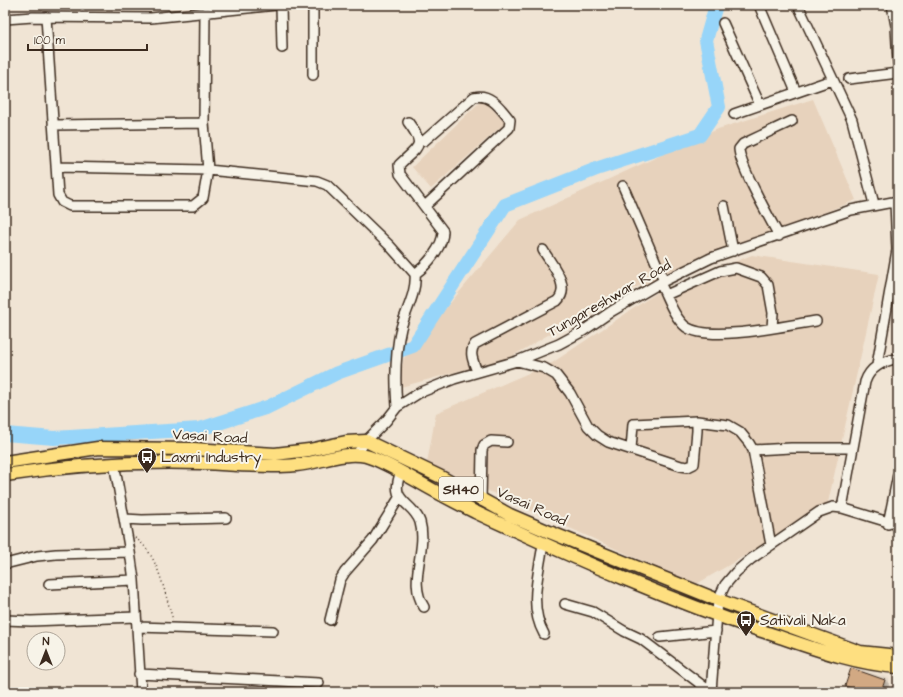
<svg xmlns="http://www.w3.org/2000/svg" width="903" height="697" font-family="'Architects Daughter',sans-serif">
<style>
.built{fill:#e7d2bc}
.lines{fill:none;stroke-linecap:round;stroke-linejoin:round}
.river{stroke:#97d5f9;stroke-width:14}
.building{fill:#d2a983;stroke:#3b2a1e;filter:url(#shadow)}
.minor-casing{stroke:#3b2a1e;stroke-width:12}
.major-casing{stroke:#3b2a1e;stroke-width:15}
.path{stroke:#3b2a1e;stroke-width:1.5;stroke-dasharray:1 3;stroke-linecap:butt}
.minor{stroke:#f7f3e8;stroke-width:9}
.major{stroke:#fedf80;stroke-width:12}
.labels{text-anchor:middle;stroke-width:4;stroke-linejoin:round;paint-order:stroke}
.shield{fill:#f7f3e8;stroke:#73665b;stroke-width:1}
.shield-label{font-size:14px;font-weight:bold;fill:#3b2a1e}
.street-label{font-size:15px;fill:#3b2a1e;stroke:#f7f3e8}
.poi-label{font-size:15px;fill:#3b2a1e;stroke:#f7f3e8;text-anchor:start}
</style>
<defs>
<filter id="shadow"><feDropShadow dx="4.5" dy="2.5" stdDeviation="2" flood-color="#0004"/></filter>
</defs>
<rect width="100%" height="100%" fill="#f0e4d4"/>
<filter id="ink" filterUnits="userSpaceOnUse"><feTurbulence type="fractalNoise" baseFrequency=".025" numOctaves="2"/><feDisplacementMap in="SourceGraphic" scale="8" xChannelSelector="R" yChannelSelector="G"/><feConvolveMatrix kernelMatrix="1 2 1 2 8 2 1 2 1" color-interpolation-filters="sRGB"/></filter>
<g filter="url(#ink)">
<!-- built -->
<path class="built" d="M483,99L505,123L431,189L412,167Z
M813,99L856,200L612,297L511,357L397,388L404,358L520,220L718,129Z
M752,255L879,274L827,507L695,585L427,463L436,413L552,363L658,292Z"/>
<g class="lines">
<!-- river -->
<path class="river" d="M5,434L54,438L200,429L268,407L337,373L413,346L505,205L599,168L700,135L719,107L706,40L716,5"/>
</g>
<!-- building -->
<path class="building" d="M851,668L885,680L881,692H863L845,686Z"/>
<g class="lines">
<!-- minor casing -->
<g class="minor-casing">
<path id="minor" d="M281,5L282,48
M759,5L796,92
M798,5L852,120L874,204
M892,5L896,26L898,63
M46,17L58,195L62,202L70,206H193L203,198L208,170L204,123L205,12
M5,19L33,17L151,18L276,5
M723,23L760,105
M313,75V5
M849,79L898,73
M734,114L832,80
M408,122C427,147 418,146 399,165L400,174L443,231C443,247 427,265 415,274
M53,125L204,123
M424,141L474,97C491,93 500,108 510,120L509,128L425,206
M56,167L208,170L317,181L327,185L390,246L415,274C417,292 406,310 401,328C395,353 395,381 397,407
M623,186L664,281
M724,206L733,251
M779,236C769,217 740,167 739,149L743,144L792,121
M660,283C667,296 674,318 686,327C710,343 788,325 816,321
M666,295L720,271L736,268L761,277L768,285L773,313L772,328
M517,361L544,368L556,375L570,393L588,426L597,435L608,442L681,466L688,467L694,464L697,431V421L728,425L740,432L749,443L753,450L771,545
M877,365L897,250L895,202
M477,372C474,362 468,353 475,344L557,301C572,287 551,264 543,250
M631,449L633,424L697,421
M753,450L791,448H853
M356,455L366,441L386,421L397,407L419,393L454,379L517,361L559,344L583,331L612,311L660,283L711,258L851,210L898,201
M401,472C388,503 413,501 420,522C428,550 407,581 424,607
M481,501L482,450L484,445L491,441L507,442
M842,508L865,382C870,367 882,362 898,358
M125,519L142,520L226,518
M888,524L898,475
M543,544C539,573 528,606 544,634
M130,552L134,580L141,692
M5,564L37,556L56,554L130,552L114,463
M49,584L134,580
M565,604L593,612L624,631L641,639L711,692
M5,620L31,621L136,617
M330,620L340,580L345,572L373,540L399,498
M137,627L273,631
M660,637L716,631
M139,674L319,683
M711,692L718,600L725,585L736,572L751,559L819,512L833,507L842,508L898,525"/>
</g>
<!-- major casing -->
<g class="major-casing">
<path id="major" d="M5,462L98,448L194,449L275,454L309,450L346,442L366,441L441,477L510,515L547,531L718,600L860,652L898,656
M5,475C70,465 136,461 202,463C233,464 265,468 296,465C319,463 343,451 366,456C383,461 401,472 417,481C436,492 455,502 475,512C574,558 675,603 780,637C818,650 857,664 898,667"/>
</g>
<!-- path -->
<path class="path" d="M135,538C158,552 165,595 173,620"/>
<!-- minor -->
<use href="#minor" class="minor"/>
<!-- major -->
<use href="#major" class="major"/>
</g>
</g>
<!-- icons -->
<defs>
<g id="bus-pin" transform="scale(1)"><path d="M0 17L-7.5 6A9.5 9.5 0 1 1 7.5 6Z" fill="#3b2a1e" stroke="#f7f3e8"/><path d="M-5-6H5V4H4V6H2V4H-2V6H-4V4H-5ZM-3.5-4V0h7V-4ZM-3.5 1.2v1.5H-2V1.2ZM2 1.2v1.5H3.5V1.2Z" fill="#fff"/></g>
</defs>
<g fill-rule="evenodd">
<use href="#bus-pin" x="147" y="457"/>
<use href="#bus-pin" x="746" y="620"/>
</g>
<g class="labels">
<!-- shield labels -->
<rect class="shield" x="439" y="477" width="44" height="24" rx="3"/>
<g class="shield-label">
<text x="461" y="494">SH40</text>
</g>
<!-- street labels -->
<g class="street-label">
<text transform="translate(609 298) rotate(-30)" y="5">Tungareshwar Road</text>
<text transform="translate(210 436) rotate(3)" y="5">Vasai Road</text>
<text transform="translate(532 506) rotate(24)" y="5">Vasai Road</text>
</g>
<!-- poi labels -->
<g class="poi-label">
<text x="161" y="462">Laxmi Industry</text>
<text x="760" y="625">Sativali Naka</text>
</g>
</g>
<!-- margin -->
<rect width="903" height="697" fill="none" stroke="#f7f3e8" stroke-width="20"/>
<rect x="10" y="10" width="883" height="677" fill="none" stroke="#3b2a1e" stroke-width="1.5" filter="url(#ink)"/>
<!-- north arrow -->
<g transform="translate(46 651)"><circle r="19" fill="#f7f3e8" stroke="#aca397"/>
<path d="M0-3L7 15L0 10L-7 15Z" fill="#3b2a1e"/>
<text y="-6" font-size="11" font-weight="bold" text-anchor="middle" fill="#3b2a1e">N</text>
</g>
<!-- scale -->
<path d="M28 44v6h119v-6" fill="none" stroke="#3b2a1e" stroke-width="2"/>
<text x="34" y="44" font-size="12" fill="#3b2a1e" stroke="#f7f3e8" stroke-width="3" paint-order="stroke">100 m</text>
</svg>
